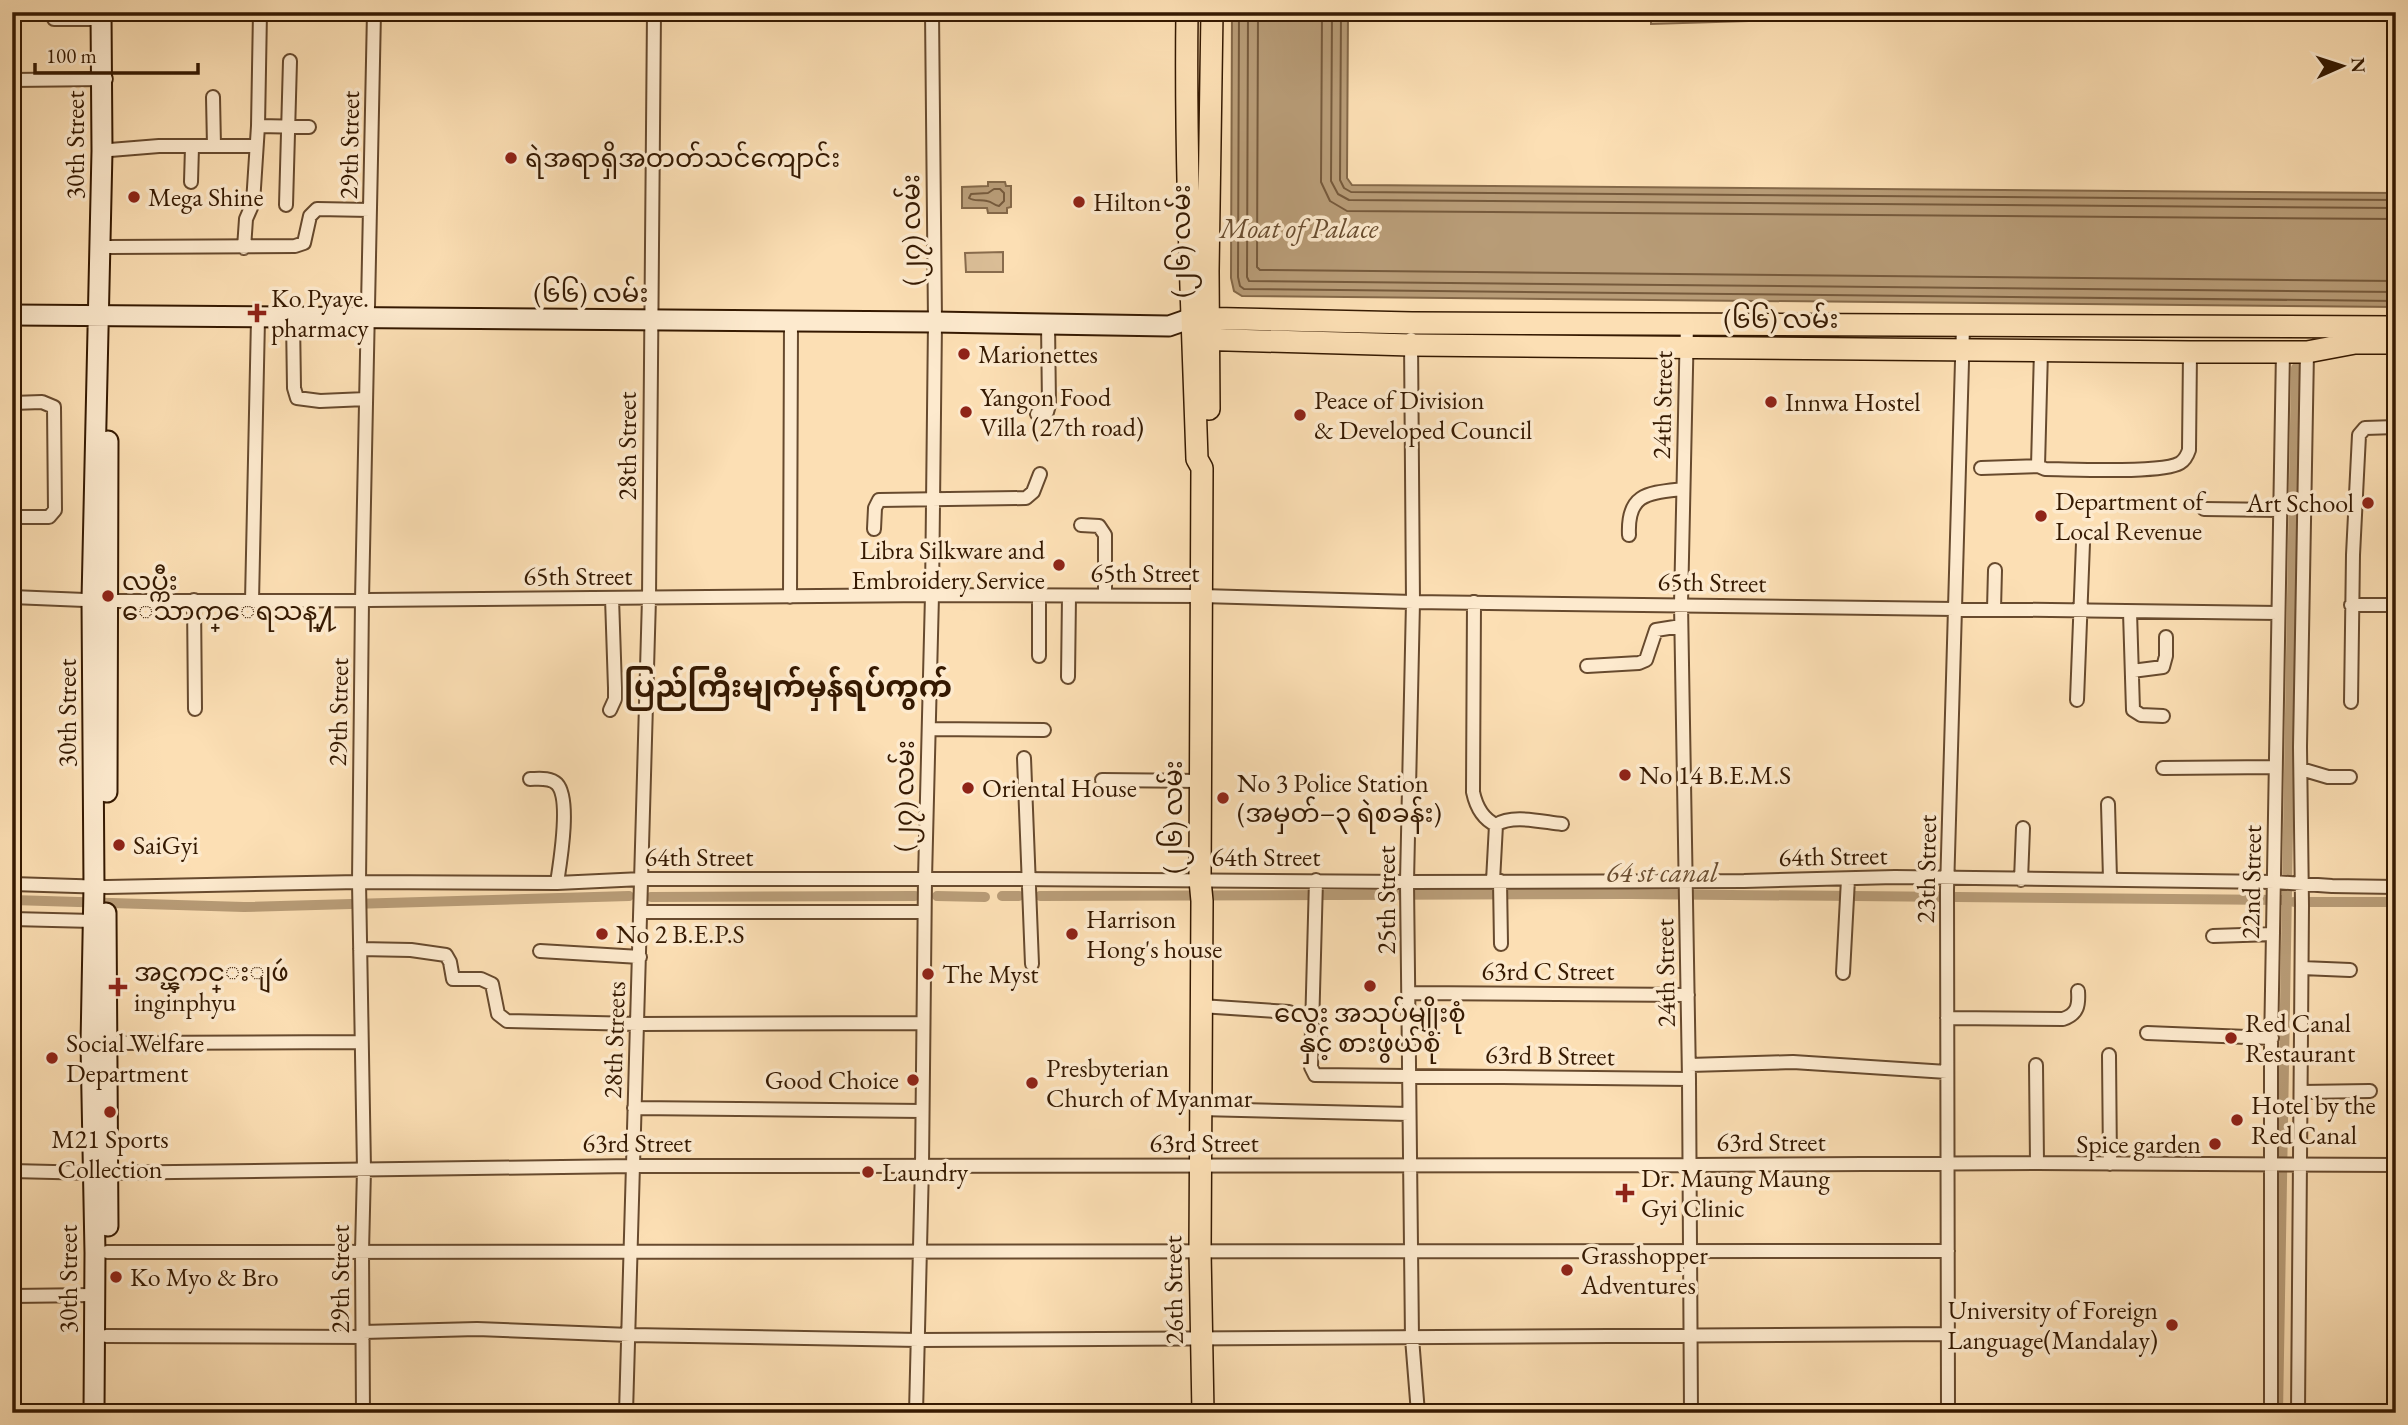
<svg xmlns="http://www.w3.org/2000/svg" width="2408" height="1425" font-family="'EB Garamond','Noto Sans Myanmar',serif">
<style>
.green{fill:#dabd96;stroke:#886b4c;stroke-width:2}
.water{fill:#b89c77;stroke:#846848;stroke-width:2}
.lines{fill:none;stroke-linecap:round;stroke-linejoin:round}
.shore{stroke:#765a3c;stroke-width:2}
.canal{stroke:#b89c77;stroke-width:10}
.street-casing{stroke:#674a2e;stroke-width:16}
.secondary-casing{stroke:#351901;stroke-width:23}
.primary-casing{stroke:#351901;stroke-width:24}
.street{stroke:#fdeace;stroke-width:12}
.secondary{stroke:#fdeace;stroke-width:19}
.primary{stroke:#fcdfb4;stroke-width:21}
.poi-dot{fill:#8f2418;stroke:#fdeace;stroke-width:2.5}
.labels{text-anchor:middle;stroke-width:7;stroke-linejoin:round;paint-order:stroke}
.street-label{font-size:26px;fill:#351901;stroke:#fdeace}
.poi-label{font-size:26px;fill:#351901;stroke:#fdeace;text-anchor:start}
.water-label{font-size:28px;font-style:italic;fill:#694d30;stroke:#fdeace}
.quarter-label{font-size:30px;font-weight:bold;fill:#351901;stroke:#fdeace}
</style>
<rect width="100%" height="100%" fill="#fcdfb4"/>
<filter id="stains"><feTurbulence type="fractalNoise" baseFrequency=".00286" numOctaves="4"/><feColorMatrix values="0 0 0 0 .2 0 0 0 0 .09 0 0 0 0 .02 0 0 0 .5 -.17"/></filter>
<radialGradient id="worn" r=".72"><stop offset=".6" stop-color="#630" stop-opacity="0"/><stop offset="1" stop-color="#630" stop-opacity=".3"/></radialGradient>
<!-- green -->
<path class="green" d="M1651,12H1748V21L1651,24Z
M1003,252V272H966L965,253Z"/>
<!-- water -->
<path class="water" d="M1232,12H1348L1347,178L1352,185L2396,193V307L1242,296L1234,291L1231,278Z
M988,182H1005L1006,186H1011V207L1007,208V213H988L987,208H962V187L988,186Z"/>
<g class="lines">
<!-- shore -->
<path class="shore" d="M1239,12L1238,277L1240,286L1244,289L2396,301
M1248,12L1247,277L1249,281L2396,292
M1258,12L1257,267L1260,270L2396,281
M1322,12L1321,182L1330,201L1347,211L2396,219
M1332,12L1331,181L1338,194L1349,200L2396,208
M1341,12L1340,180L1344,188L1351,192L2396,200
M994,189H1000L1004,193V201L999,206C993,205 993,202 987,201C980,199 975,202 969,198L971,194L988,193Z"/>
<!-- canal -->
<path class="canal" d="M937,896L985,897
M1002,896H1019
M1040,896L1630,894L2283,900
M651,897L915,896
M12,900L244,907L629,896
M2294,902H2396
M2278,1413L2296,368"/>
<!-- street casing -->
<g class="street-casing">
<path id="street" d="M54,19H101
M12,80L106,79
M213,97L214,146
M258,126L309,127
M110,150L159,146H256
M191,182L192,147
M286,205L290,61
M109,247L295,246L304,243L310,216L317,209L370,210
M244,248L246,219L253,203L258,126L260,12
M293,319L294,388L297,398L320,401L366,399
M1687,323L1681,604L1689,1079L1691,1413
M1411,339L1413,602L1407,882L1412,1338L1418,1413
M2041,350L2038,466L2045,469C2070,469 2162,474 2180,463C2185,460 2187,456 2189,450L2190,352
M12,403L42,402L54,407L55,510L49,517H12
M1037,414L1047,412L1049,405L1048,324
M1981,468L2038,466
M2204,509L2280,510
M1081,525L1099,526L1105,535V596
M874,529L875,508L879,500L1026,498L1033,492L1040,474
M1629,535C1627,493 1648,493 1683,489
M1039,596V656
M12,597L109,601H252L932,595L1202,596L1413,602L2278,613
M790,597L791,323
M194,600L195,709
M252,601L258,319
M1474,602L1473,792C1476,806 1483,819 1496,825L1493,881
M2351,605H2396
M1994,609L1995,570
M2130,612L2133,710L2141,715L2163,716
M1587,666L1639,663L1646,660L1656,630L1681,626
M2132,671L2163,667L2166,656V637
M1068,677L1069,596
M2077,700L2083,543
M2351,702L2353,555L2359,435L2365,428L2396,427
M610,710L615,699V688L612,598
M929,729L1044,730
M1024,758L1032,964
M2163,768L2275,767
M2301,769L2328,777H2350
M530,779C538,779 550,777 557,784C571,799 560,863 557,883
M1102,780L1202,781
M2108,804L2110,879
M1496,825C1512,814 1542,822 1562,824
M1316,880L1311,1067L1315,1075L1689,1079
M2021,880L2023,828
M1500,881L1501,944
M12,884L107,887L359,882L557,883L642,879H1006L1407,882L1744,881L1895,877L2274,882L2332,886L2396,887
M641,912H924
M12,919L93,921
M2213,936L2273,934
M360,949L411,950L446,955L450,962L453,979H481L492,984L498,1014L507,1021L638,1024L923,1023
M540,951L640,957
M2302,968L2350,970
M1843,973L1848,879
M1409,993L1688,995
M1201,1006L1289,1012
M1947,1018L2063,1019C2078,1014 2079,1005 2078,991
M2147,1033L2272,1038
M108,1043L361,1042
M2109,1055L2110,1164
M1689,1065L1793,1062L1947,1072
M2036,1065L2037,1163
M2301,1092L2370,1091
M634,1108L922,1111
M1200,1109L1409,1114
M12,1171L94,1173L634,1166L1690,1165L2037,1163L2396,1165
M107,1252L1948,1251
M12,1296L94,1295
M363,1332L477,1329L630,1335L919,1340L1948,1334
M106,1336L363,1337
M363,1413L362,1251L364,1169L359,882L362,600L374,12
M626,1413L649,598L654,12
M916,1413L922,1165L925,879L932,595L935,322L932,12
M1948,1413L1947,890L1963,326
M2271,1413V1048L2283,351
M2298,1413L2302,905L2300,747L2307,352"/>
</g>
<!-- secondary casing -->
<g class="secondary-casing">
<path id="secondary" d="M12,315L935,322L1169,326L1192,318
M107,792L108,441
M106,913L108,1226
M94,1413L95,1253L91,1044L94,887L92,600L102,151L101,12"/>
</g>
<!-- primary casing -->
<g class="primary-casing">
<path id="primary" d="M1187,12C1185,161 1192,310 1197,459L1202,468L1200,880L1202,901L1200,1251L1203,1413
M1192,318L1412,323L2396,327
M1193,339L1411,345L2190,352H2307L2355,343H2396
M1209,409L1208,271L1212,12"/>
</g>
<!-- street -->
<use href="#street" class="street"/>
<!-- secondary -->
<use href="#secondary" class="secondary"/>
<!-- primary -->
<use href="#primary" class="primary"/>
</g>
<!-- markers -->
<g class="poi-dot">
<circle cx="511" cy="158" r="7"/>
<circle cx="134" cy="197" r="7"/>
<circle cx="1079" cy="202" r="7"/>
<path d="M253.5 302.5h7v7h7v7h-7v7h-7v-7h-7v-7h7z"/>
<circle cx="964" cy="354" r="7"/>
<circle cx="1771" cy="402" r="7"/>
<circle cx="966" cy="412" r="7"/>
<circle cx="1300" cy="415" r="7"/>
<circle cx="2368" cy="503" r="7"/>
<circle cx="2041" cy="516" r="7"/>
<circle cx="1059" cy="565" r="7"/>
<circle cx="108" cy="596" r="7"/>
<circle cx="1625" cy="775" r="7"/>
<circle cx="968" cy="788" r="7"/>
<circle cx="1223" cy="798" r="7"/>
<circle cx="119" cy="845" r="7"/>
<circle cx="602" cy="934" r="7"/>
<circle cx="1072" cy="934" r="7"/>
<circle cx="928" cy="974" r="7"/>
<circle cx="1370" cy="986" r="7"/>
<path d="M114.5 976.5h7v7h7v7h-7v7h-7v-7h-7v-7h7z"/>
<circle cx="2231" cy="1038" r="7"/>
<circle cx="52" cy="1058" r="7"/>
<circle cx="913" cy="1080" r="7"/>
<circle cx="1032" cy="1083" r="7"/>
<circle cx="110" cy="1112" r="7"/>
<circle cx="2237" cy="1120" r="7"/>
<circle cx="2215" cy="1144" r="7"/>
<circle cx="868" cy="1172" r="7"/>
<path d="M1621.5 1182.5h7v7h7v7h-7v7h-7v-7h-7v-7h7z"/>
<circle cx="1567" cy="1270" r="7"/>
<circle cx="116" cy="1277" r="7"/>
<circle cx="2172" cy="1325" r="7"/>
</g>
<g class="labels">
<!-- street labels -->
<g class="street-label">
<text transform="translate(75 145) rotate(-90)" y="9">30th Street</text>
<text transform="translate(349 145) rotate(-89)" y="9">29th Street</text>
<text transform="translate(911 230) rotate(-91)" y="9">(၂၇) လမ်း</text>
<text transform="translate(1181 241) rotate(-90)" y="9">(၂၆) လမ်း</text>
<text x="591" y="302">(၆၆) လမ်း</text>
<text x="1781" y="328">(၆၆) လမ်း</text>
<text transform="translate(1662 405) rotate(-89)" y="9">24th Street</text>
<text transform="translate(627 446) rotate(-90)" y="9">28th Street</text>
<text x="1145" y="582">65th Street</text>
<text x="578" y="585">65th Street</text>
<text transform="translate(1712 582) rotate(1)" y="9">65th Street</text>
<text transform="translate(338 712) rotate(-89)" y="9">29th Street</text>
<text transform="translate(67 713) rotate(-90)" y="9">30th Street</text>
<text transform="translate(904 796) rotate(-89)" y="9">(၂၇) လမ်း</text>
<text transform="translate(1173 817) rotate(-90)" y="9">(၂၆) လမ်း</text>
<text transform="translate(1833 856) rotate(-1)" y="9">64th Street</text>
<text x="699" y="866">64th Street</text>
<text x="1266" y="866">64th Street</text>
<text transform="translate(1926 869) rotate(-89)" y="9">23th Street</text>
<text transform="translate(2251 882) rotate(-89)" y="9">22nd Street</text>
<text transform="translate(1386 900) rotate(-90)" y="9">25th Street</text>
<text x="1548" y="980">63rd C Street</text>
<text transform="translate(1665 973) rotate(-91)" y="9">24th Street</text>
<text transform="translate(614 1040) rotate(-88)" y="9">28th Streets</text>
<text transform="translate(1550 1055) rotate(1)" y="9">63rd B Street</text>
<text x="1771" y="1151">63rd Street</text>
<text x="637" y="1152">63rd Street</text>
<text x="1204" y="1152">63rd Street</text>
<text transform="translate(68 1279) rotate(-90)" y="9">30th Street</text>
<text transform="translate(340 1279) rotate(-90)" y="9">29th Street</text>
<text transform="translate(1173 1290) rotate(-91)" y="9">26th Street</text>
</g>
<!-- poi labels -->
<g class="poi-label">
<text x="525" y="167">ရဲအရာရှိအတတ်သင်ကျောင်း</text>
<text x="148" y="206">Mega Shine</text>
<text x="1093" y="211">Hilton</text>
<text x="271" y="307">Ko Pyaye.<tspan x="271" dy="30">pharmacy</tspan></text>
<text x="978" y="363">Marionettes</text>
<text x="980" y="406">Yangon Food<tspan x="980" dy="30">Villa (27th road)</tspan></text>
<text x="1314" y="409">Peace of Division<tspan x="1314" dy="30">&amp; Developed Council</tspan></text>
<text x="1785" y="411">Innwa Hostel</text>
<text x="2055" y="510">Department of<tspan x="2055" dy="30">Local Revenue</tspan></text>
<text x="2354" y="512" text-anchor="end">Art School</text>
<text x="1045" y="559" text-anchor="end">Libra Silkware and<tspan x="1045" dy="30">Embroidery Service</tspan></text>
<text x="122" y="590">လပ္ကီး<tspan x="122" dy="30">ေသာက္ေရသန္႔</tspan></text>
<text x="1639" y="784">No 14 B.E.M.S</text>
<text x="1237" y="792">No 3 Police Station<tspan x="1237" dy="30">(အမှတ်−၃ ရဲစခန်း)</tspan></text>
<text x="982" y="797">Oriental House</text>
<text x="133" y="854">SaiGyi</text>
<text x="1086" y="928">Harrison<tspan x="1086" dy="30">Hong's house</tspan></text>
<text x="616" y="943">No 2 B.E.P.S</text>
<text x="134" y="981">အင္ၾကင္းျဖဴ<tspan x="134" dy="30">inginphyu</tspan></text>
<text x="942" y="983">The Myst</text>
<text x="1370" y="1022" text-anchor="middle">လွေး အသုပ်မျိုးစုံ<tspan x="1370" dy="30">နှင့် စားဖွယ်စုံ</tspan></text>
<text x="2245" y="1032">Red Canal<tspan x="2245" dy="30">Restaurant</tspan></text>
<text x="66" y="1052">Social Welfare<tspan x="66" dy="30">Department</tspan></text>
<text x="1046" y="1077">Presbyterian<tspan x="1046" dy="30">Church of Myanmar</tspan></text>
<text x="899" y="1089" text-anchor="end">Good Choice</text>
<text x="2251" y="1114">Hotel by the<tspan x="2251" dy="30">Red Canal</tspan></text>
<text x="110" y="1148" text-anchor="middle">M21 Sports<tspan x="110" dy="30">Collection</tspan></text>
<text x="2201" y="1153" text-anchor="end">Spice garden</text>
<text x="882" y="1181">Laundry</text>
<text x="1641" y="1187">Dr. Maung Maung<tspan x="1641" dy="30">Gyi Clinic</tspan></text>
<text x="1581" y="1264">Grasshopper<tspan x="1581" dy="30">Adventures</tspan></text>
<text x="130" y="1286">Ko Myo &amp; Bro</text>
<text x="2158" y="1319" text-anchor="end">University of Foreign<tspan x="2158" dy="30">Language(Mandalay)</tspan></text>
</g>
<!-- water labels -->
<g class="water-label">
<text x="1299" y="238">Moat of Palace</text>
<text x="1662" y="882">64 st canal</text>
</g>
<!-- quarter labels -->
<g class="quarter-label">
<text x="788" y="697">ပြည်ကြီးမျက်မှန်ရပ်ကွက်</text>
</g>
</g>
<!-- margin -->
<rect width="2408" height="1425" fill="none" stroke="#fcdfb4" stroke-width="42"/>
<rect x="14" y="14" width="2380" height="1397" fill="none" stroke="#351901" stroke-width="3.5"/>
<rect x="21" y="21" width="2366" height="1383" fill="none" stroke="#351901" stroke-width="2"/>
<!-- north arrow -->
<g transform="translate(2342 66) rotate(87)" stroke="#fdeace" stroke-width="5" paint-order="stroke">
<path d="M0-5L12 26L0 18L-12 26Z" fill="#351901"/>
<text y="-10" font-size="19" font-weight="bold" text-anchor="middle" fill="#351901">N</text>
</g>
<!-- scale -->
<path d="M35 63v10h163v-10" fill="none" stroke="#351901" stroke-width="3.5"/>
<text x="46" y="63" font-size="21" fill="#351901" stroke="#fdeace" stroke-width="5" paint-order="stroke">100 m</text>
<rect width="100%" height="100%" filter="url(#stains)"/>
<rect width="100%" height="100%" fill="url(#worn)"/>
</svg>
